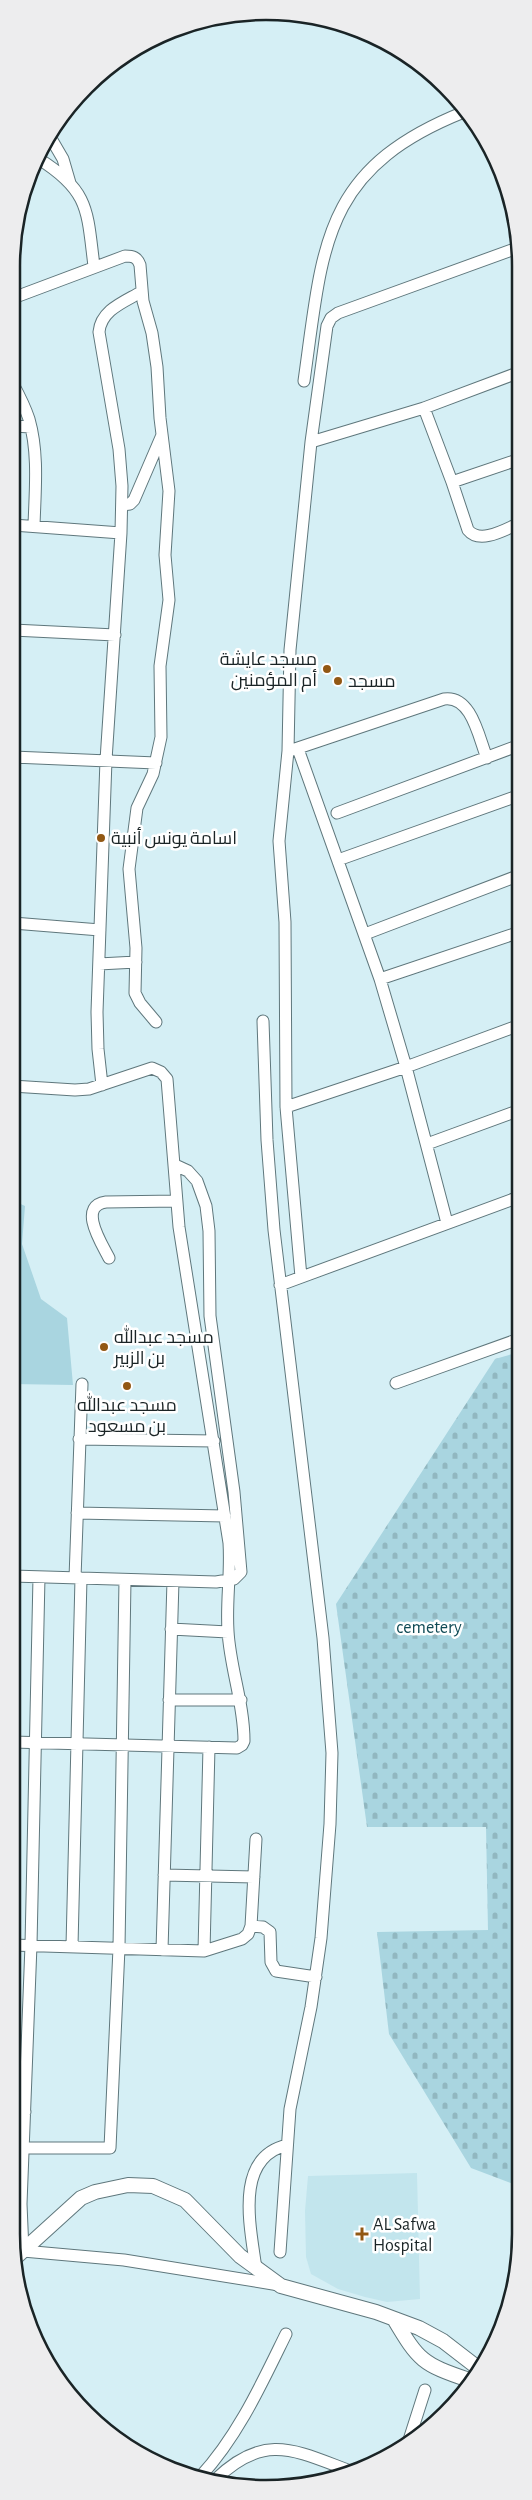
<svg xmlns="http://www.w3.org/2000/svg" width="532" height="2500" font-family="'Alegreya Sans',Cairo,sans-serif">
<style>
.built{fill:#c2e5ed}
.cemetery{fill:url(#cemetery-stones)}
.park{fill:#a9d5e0}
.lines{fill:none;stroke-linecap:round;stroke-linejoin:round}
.minor-casing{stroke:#5f777c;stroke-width:13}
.tertiary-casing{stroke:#5f777c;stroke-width:16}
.minor{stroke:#fff;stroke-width:11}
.tertiary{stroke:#fff;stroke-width:14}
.poi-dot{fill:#925814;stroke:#fff;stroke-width:2}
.labels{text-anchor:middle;stroke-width:5;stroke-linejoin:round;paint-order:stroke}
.poi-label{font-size:18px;fill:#1a2426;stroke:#fff;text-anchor:start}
.park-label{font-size:18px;fill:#0f4a55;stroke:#fff}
.rim{fill:none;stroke:#1a2426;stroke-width:2.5}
</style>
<defs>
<pattern id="cemetery-stones" width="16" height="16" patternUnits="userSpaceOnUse" patternTransform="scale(1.25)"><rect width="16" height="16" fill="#a9d5e0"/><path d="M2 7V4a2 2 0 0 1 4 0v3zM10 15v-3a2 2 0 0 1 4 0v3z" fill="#91b7c0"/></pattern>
</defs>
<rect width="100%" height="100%" fill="#d5eff5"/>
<!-- built -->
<path class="built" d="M417,2173L420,2299L387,2302L365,2297L338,2289L311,2274L306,2257L305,2211L308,2176Z"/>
<!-- cemetery -->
<path class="cemetery" d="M519,1352V2186L471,2168L389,2034L377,1932L488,1930L486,1827H367L336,1604L495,1359Z"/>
<!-- park -->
<path class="park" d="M12,1200L25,1206L22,1244L41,1299L67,1318L73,1385L12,1384Z"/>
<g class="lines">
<!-- minor casing -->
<g class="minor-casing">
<path id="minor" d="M49,135L63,159L70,183
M39,159C90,191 87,211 94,266
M13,298L125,256C133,256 137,257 140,265L143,301L152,333L157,367L160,418L169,491L165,555L169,600L160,666L161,737L153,774L137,808L129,869L136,948L135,993L140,1003L156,1022
M304,381C323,247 321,169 464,112
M13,384C19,395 25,407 29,419C39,454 35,491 34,526
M424,408L452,482
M13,426L31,427
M311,442L424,408L520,372
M122,505L130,504L134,500L162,435
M520,523C506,529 480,545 468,530L452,482L520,459
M13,525L121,533
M13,630L115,635
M298,749L380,979L406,1067L447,1223
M292,750L444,699C472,695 479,739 487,758
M13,757L156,763
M337,813L520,745
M13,814L14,757
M338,860L520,795
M13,923L100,930
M365,934L520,875
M99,964L136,962
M380,979L520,932
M263,1021L267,1140L274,1230L323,1638L332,1753L330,1824L321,1938L311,2007L290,2109L280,2252
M102,1085L98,1049L97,1012L106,760L121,533L122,486L119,449L99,332C101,310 124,302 141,292
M286,1107L406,1067L520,1025
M427,1144L520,1110
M109,1258C102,1244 77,1206 106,1202L177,1201
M301,1277L286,1107L285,922L279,841L288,751L290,650L311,442L327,326L331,318L338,313L520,247
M280,1285L519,1197
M396,1383L519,1339
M79,1439L214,1441
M77,1513L225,1516
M12,1576L216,1582L234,1579L241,1572L234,1492L210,1316L209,1231L206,1206L197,1181L188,1171L175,1165
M39,1577L31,1945L21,2204L23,2251L124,2260L279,2285
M75,1578L82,1384
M171,1629L228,1632
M169,1700H241
M12,1742L237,1748L242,1745L244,1741C244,1703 230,1668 228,1631C226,1602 231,1573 229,1543L179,1227L167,1079L161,1072L152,1068L89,1089L75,1090L12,1086
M164,1875L254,1877
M251,1926L263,1927L270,1932L271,1962L276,1971L316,1977
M12,1945L204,1951L242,1939L248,1934L251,1926L256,1839
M72,1946L81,1578
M162,1950L173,1581
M204,1951L209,1747
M11,2112H25
M24,2148H110L119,1948L125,1580
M256,2269C251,2229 233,2158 287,2145
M409,2440L425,2390
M200,2477C238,2436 262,2383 286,2334
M215,2480C265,2431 296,2451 353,2472"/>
</g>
<!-- tertiary casing -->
<g class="tertiary-casing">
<path id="tertiary" d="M16,2257L81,2198L95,2192L128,2185L153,2186L185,2200L240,2256L281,2286L376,2312L419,2328L443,2341L478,2368
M394,2319C419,2361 422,2364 469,2380"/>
</g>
<!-- minor -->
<use href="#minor" class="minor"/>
<!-- tertiary -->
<use href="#tertiary" class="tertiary"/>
</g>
<!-- markers -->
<g class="poi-dot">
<circle cx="327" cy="669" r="5"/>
<circle cx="338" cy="681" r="5"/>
<circle cx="101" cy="838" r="5"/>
<circle cx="104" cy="1347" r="5"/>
<circle cx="127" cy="1386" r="5"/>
<path d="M359.5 2226.5h5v5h5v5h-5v5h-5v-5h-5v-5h5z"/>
</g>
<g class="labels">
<!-- poi labels -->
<g class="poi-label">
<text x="317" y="665" text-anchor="end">مسجد عايشة<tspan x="317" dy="21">أم المؤمنين</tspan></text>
<text x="348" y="687">مسجد</text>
<text x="111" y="844">اسامة يونس أنبية</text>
<text x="114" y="1343">مسجد عبدالله<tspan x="114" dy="21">بن الزبير</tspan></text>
<text x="127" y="1411" text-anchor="middle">مسجد عبدالله<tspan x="127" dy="21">بن مسعود</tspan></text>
<text x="373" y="2230">AL Safwa<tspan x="373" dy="21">Hospital</tspan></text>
</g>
<!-- park labels -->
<g class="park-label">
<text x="429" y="1633">cemetery</text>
</g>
</g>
<!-- crop -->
<path d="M0 0H532V2500H0ZM266 20H266A246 246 0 0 1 512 266V2234A246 246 0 0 1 266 2480H266A246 246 0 0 1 20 2234V266A246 246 0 0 1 266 20Z" fill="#ededee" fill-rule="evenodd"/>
<path class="rim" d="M266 20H266A246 246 0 0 1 512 266V2234A246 246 0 0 1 266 2480H266A246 246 0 0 1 20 2234V266A246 246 0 0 1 266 20Z"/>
</svg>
